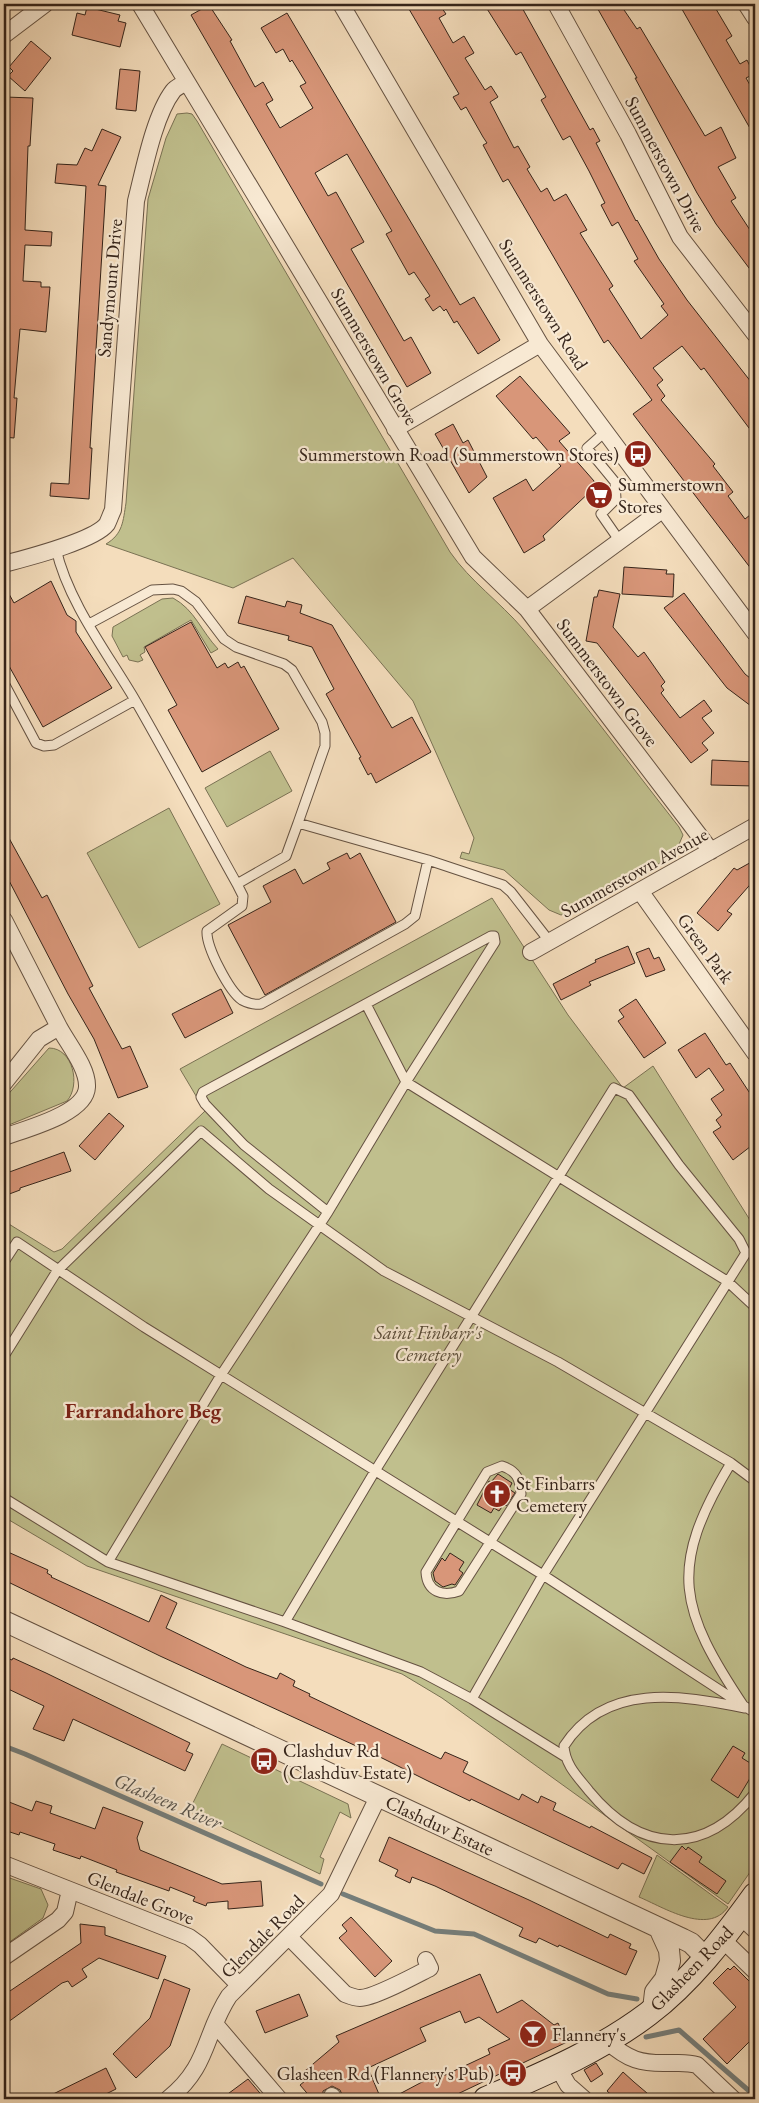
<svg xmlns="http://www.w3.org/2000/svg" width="759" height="2103" font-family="'EB Garamond',serif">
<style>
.green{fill:#c0bf8d;stroke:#7a7254}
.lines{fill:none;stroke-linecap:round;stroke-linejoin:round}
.stream{stroke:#757e7b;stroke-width:5}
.building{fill:#d89679;stroke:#35241a}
.service-casing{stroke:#655242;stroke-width:11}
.minor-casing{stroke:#655242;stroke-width:18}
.tertiary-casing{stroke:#655242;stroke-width:22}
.secondary-casing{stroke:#35241a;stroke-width:26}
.service{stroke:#f8e9d3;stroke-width:9}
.minor{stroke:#f8e9d3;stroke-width:16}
.tertiary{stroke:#f8e9d3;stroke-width:20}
.secondary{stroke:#f8e9d3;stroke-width:24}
.labels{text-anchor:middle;stroke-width:4.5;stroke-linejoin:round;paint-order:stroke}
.street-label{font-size:19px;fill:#35241a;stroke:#f8e9d3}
.poi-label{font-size:19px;fill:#35241a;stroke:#f8e9d3;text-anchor:start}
.park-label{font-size:19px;font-style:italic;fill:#584b37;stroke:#f8e9d3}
.water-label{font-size:20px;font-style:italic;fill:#55514a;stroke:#f8e9d3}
.quarter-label{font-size:21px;font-weight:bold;fill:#7a1f14;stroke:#f8e9d3}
</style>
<rect width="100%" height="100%" fill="#f4ddbc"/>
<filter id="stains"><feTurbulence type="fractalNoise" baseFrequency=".004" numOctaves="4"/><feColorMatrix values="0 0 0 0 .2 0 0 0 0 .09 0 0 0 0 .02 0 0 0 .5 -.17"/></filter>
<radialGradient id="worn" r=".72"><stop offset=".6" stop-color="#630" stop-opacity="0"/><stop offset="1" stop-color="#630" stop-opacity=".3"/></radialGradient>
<!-- green -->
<path class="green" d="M187,113L192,114L197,121L450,552C470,581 500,602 523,629C577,693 627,761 679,827L683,835L677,849L669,858L576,910L561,915L549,910L504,870L460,858L462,852L469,854L474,838L413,701L293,558L233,588L106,544C123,534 123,521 126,503L148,199L166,138L177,114Z
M173,598C195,610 201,631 218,649L211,653L191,620L144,647L145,652L140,655L143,660L138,662L129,660L127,655L123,657L112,636L113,627L162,599Z
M270,751L292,791L227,827L205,788Z
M169,808L220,904L139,948L87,853Z
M492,898L568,1015L623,1088L653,1066L755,1228V1865L728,1904L442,1698L402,1674L87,1566L4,1517V1221L54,1252L62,1249L205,1111L180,1069Z
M49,1048C73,1048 81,1085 67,1101L4,1127V1099Z
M222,1744L348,1804L351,1818L340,1812L320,1857L324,1859L320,1874L189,1811Z
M657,1855L728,1907C708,1936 663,1907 639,1897Z
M4,1876L41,1889L48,1905L43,1918L4,1946Z"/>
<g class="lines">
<!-- stream -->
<path class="stream" d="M4,1746L25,1754L321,1884
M343,1894L435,1931L474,1934L608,1994L637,1999
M646,2037L679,2030L755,2096"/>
</g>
<!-- building -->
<path class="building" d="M406,4H439L446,14L439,18L453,43L464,36L474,53L465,58L485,90L491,86L498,97L490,102L514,148L518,146L530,167L527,169L541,192L547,188L554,201L566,194L587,230L580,233L613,286L609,289L641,339L668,315L661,306L664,304L634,261L638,259L618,222L612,226L601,205L605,203L589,171L570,136L563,140L541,100L546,97L521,52L516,55L484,4H520L590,130L593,128L600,141L596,143L636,221L637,220L659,259L687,300L755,387V436L704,368L701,370L682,346L653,368L663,380L657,385L665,396L661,400L715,464L713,466L733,492L728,496L745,519L755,511V574L633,414L652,400L608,340L604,343L508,179L503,182L483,145L487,143L483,137L466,107L461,110L453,97L459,94Z
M595,4H620L637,29L640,27L705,136L721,127L736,158L718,167L736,198L731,201L750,230L755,227V276L716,224L697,193L635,78H637Z
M679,4H713L732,36L726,40L740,64L747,60L754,74L746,78L755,94V137Z
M209,5L232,40L230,41L255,87L263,82L273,100L266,104L280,128L313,108L300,86L306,83L292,60L290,62L283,49L276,53L261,28L287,13L460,305L474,297L500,340L478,354L457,321L454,323L446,309L444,311L440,306L433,311L425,299L430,296L414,272L409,275L386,234L392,231L347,154L315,173L328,196L336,192L364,242L351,249L404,341L411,337L431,373L407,387L191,15Z
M87,7L120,15L118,21L126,23L120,47L72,35L77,13L85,15Z
M31,41L51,58L25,91L8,76L13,71L9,67Z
M120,69L140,71L136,111L116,109Z
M5,97L33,98L30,146H28L25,230L52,232L51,246L25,245L23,281L41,282V287H50L46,332L20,329L14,398H17L14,438L4,437Z
M102,129L121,137L98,185L106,186L90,448H92L89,499L50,496L51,483L69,484L86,186L55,183L57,164L77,165L85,148L92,151Z
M520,376L570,433L559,441L594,481V488L543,536L545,540L524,553L493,498L526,479L533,491L561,466L536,437L533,439L496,396Z
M453,424L463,443L468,440L487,477L469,493L435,434Z
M624,567L667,570L666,574H674L673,597L622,594Z
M51,581L67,615L76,621V632L112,688L43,727L4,657V585L14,603Z
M599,590L620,594L613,627L638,657L644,652L665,682L661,686L664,690L661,693L680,718L704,700L712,711L702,718L714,733L702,743L708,750L691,763L597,643L586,641L594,597H597Z
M684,593L745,674L755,682V709L727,688L664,608Z
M246,596L285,607L287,601L302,605L300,613L332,625L392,728L412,717L431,752L376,783L371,773L368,775L359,758L361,757L326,694L334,689L312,647L288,640L289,636L238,623Z
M191,622L217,668L225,663L228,668L238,662L241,668L244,666L279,729L202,772L168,710L177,705L145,647Z
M712,760L755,762V786L711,785Z
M4,829L42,898L47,895L93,986L89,988L122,1049L130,1046L148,1087L118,1098L94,1039L68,994L4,871Z
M347,853L350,859L360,853L396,922L265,995L228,925L271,902L263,886L295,869L303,884L330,869L327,863Z
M755,860V879L727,911L732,914L718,931L697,913L734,868L737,870Z
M628,946L635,963L589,982L591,985L561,1000L553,984L596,962L595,960Z
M649,948L654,959L659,957L665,970L646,977L636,953Z
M221,989L233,1013L185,1038L172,1014Z
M636,999L666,1043L644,1058L618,1021L624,1017L619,1010Z
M705,1033L726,1065L730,1063L755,1101V1143L733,1160L713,1132L721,1127L716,1120L722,1115L711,1099L724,1090L709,1068L696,1078L678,1050Z
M109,1113L124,1126L95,1160L79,1146Z
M64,1152L71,1171L20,1188V1190L4,1196V1174Z
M498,1474L512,1483L509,1489L515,1493L506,1506L504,1504L499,1511L494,1508L491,1513L477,1505L489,1481L491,1482Z
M8,1552L48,1570L47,1573L52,1576L51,1577L149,1622L161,1595L177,1603L166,1628L246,1667L277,1679L280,1673L295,1681L293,1686L310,1694L309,1696L441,1759L445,1752L468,1762L463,1772L519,1800L522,1794L538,1803L541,1796L556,1803L553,1810L590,1828L591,1826L652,1858L644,1874L622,1863L618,1869L471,1799L470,1801L430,1782L378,1756L160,1656L4,1580V1560Z
M450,1553L464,1562L459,1570L463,1573L455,1585L452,1584L443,1587L435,1581L433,1573L442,1558L445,1561Z
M4,1657L12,1660L13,1658L46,1673L190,1743L186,1751L193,1754L185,1771L73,1719L64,1741L33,1729L44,1706L4,1687Z
M733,1746L745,1753L742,1758L755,1766V1770L738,1798L711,1780Z
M4,1800L32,1811L36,1801L52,1806L50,1813L95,1829L103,1807L143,1822L137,1838L140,1850L222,1884L261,1881L263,1906L228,1909V1901L207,1903L206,1906L193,1901L195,1897L170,1887L169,1891L116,1872L117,1870L81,1856L80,1859L53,1850L55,1844L20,1832L19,1835L4,1830Z
M389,1837L529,1900L608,1938L610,1934L631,1944L629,1948L637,1951L626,1975L559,1945L558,1947L539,1938L536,1943L519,1936L523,1928L435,1886L412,1877L410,1883L395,1876L398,1870L379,1861Z
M682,1846L686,1850L688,1847L702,1857L699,1862L726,1881L717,1894L670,1862Z
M351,1917L392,1961L375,1977L339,1938L347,1931L342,1925Z
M80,1924L105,1927V1935L166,1956L158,1979L99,1958L82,1969L87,1977L72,1987L68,1981L62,1983L4,2025V1995L81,1943Z
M734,1966L755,1987V2036L727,2064L703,2039L736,2007L713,1983L728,1968L730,1970Z
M480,1974L497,2013L522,2000L554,2025L558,2023L567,2042L447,2099H390L439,2073L441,2077L473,2062L490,2054L488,2049L510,2039L479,2017L465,2023L460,2011L420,2028L426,2041L368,2068L381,2099H344L340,2090L332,2086L323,2091V2099H312L300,2085L305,2081L300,2075L339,2042L336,2036Z
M164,1979L190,1989L170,2046L136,2078L113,2054L150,2018Z
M299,1994L308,2016L265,2033L256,2011Z
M596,2063L603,2074L591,2082L584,2070Z
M106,2068L116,2089L96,2099H43Z
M623,2072L634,2082L654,2099H616L607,2091Z
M248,2079L265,2099H221Z"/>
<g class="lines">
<!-- service casing -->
<g class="service-casing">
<path id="service" d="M605,432L587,448L615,482L616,499L601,514L619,540
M56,549C68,602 108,654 135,700C170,761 203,823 237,884L286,856L298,823
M89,624L152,590L173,589L181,591L196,602L224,639L236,647L284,664L292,670L322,722L325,733V746L298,823L428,860L503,885L511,892L550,942
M4,683L36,743L44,746L54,745L135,700
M237,884L243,896L242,906L207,931C206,947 229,991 242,1000C248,1003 255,1005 261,1004L405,924L415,916L428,860
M491,936H494L495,942L406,1082L328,1212L244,1145L205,1104L201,1097L203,1092Z
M366,1004L406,1082L727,1281L755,1307
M4,1262L17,1242L144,1327L543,1575L755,1713
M4,1356L57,1271L201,1131L269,1189L384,1271L558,1362L731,1463L755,1481
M731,1463C667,1569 679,1609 745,1708C681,1695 605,1682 564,1746C565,1765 578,1777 589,1791C641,1854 704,1857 755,1793
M502,1466C517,1471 520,1479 521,1494L459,1591C443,1597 427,1592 426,1572L487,1472Z
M4,1498L108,1562L285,1622L421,1672L472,1699L564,1756
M108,1562L221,1375L328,1212
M285,1622L375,1471L614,1088L629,1095L679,1165L739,1239L746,1253L543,1575L472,1699"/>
</g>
<!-- minor casing -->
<g class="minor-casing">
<path id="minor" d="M140,4L473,557L527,609L711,851
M341,4L540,344L755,633
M556,4L628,134L680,237L755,334
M746,4L755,18
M4,35L45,4
M395,429L540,344
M4,564C26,558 94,541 107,524C109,520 111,514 113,510L136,201C144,170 154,116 173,91C176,87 182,85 186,82
M527,609L662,510
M640,891L755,1053
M4,920L59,1027L39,1039L4,1083
M531,952L755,826
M4,1137C25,1129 86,1114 87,1087C88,1068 68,1044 59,1027
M4,1864L189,1937L200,1945L239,1985
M740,1916L755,1930
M290,1938L345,1994C350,1996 355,1998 360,1998C374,1998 416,1975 430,1968L426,1960
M722,1939L755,1971
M4,1957L58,1920L65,1912L70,1890
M215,2024L279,2099
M607,2041C628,2060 641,2064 670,2063C679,2063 688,2062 697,2065L733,2099
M557,2066L568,2085L584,2099
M332,2096L334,2099
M168,2099C209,2067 204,2034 229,1996L331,1894L378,1797"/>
</g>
<!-- tertiary casing -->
<g class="tertiary-casing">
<path id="tertiary" d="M4,1621L683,1939L691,1943L706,1958
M653,2009L655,1992L665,1979L670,1961L669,1950L659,1928"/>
</g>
<!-- secondary casing -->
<g class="secondary-casing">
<path id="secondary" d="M486,2099C541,2075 599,2051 648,2014C690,1982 724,1938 755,1895"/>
</g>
<!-- service -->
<use href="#service" class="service"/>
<!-- minor -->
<use href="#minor" class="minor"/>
<!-- tertiary -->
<use href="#tertiary" class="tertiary"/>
<!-- secondary -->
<use href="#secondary" class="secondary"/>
</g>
<!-- icons -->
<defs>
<g id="bus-disc" transform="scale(1.4375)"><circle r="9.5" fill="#8f2418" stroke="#f8e9d3"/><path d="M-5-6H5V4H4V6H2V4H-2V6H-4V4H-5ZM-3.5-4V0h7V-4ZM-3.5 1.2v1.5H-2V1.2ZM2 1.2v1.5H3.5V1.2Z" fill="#fff"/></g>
<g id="supermarket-disc" transform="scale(1.4375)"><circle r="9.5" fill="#8f2418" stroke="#f8e9d3"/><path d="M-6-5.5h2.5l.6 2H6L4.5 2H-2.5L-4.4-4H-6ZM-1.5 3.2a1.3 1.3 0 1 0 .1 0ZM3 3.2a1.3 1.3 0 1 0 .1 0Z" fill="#fff"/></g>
<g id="church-disc" transform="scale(1.4375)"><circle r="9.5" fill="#8f2418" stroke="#f8e9d3"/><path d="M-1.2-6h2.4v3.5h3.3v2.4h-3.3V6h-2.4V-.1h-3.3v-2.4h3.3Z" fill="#fff"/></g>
<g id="bar-disc" transform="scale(1.4375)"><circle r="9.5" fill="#8f2418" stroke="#f8e9d3"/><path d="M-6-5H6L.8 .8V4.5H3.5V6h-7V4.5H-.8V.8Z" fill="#fff"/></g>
</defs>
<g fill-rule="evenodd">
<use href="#bus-disc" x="638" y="454"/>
<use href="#supermarket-disc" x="599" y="495"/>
<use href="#church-disc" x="497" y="1494"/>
<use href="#bus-disc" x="264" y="1761"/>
<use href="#bar-disc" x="533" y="2034"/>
<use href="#bus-disc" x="513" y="2073"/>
</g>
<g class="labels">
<!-- street labels -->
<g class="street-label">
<text transform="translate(666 164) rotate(62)" y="7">Summerstown Drive</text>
<text transform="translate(109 288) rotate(-85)" y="7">Sandymount Drive</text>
<text transform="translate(544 304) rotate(58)" y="7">Summerstown Road</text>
<text transform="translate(375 356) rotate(60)" y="7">Summerstown Grove</text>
<text transform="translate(608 682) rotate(53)" y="7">Summerstown Grove</text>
<text transform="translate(634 872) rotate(-29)" y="7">Summerstown Avenue</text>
<text transform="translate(706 948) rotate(54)" y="7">Green Park</text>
<text transform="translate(440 1825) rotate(25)" y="7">Clashduv Estate</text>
<text transform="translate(141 1897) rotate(22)" y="7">Glendale Grove</text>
<text transform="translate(262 1936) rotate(-45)" y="7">Glendale Road</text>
<text transform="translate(691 1968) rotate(-46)" y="7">Glasheen Road</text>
</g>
<!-- poi labels -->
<g class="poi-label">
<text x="619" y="461" text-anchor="end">Summerstown Road (Summerstown Stores)</text>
<text x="618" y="491">Summerstown<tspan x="618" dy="22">Stores</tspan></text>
<text x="516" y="1490">St Finbarrs<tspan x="516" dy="22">Cemetery</tspan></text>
<text x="283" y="1757">Clashduv Rd<tspan x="283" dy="22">(Clashduv Estate)</tspan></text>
<text x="552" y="2041">Flannery's</text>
<text x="494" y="2080" text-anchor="end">Glasheen Rd (Flannery's Pub)</text>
</g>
<!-- park labels -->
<g class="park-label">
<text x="428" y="1339">Saint Finbarr's<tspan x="428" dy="22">Cemetery</tspan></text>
</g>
<!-- water labels -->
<g class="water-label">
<text transform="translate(168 1801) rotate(23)" y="7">Glasheen River</text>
</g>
<!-- quarter labels -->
<g class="quarter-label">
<text x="143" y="1418">Farrandahore Beg</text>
</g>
</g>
<!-- margin -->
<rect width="759" height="2103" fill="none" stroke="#f4ddbc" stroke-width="20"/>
<rect x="5" y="5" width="749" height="2093" fill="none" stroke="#35241a" stroke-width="2.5"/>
<rect x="10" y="10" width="739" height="2083" fill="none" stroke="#35241a"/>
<rect width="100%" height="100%" filter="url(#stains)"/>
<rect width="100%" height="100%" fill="url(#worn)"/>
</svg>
